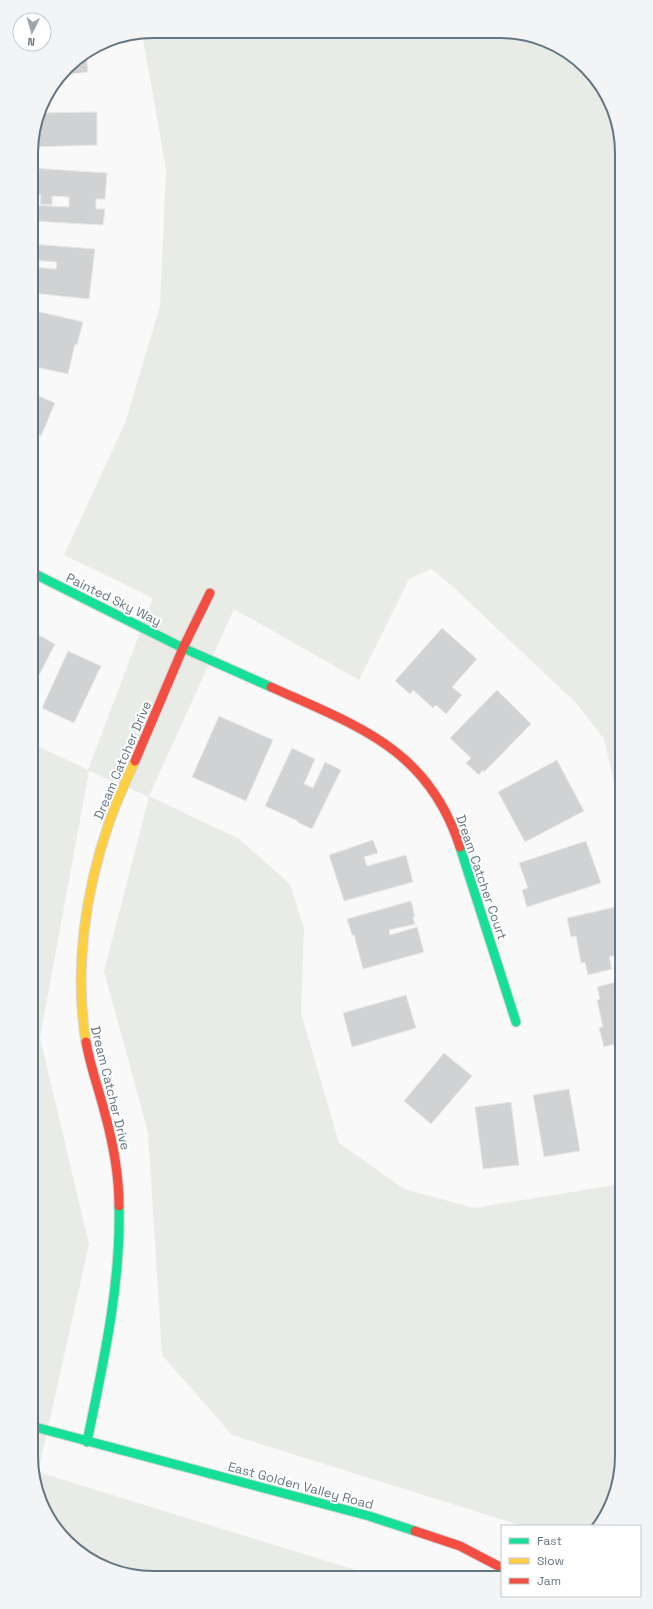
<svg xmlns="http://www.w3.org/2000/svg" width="653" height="1609" font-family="'Space Grotesk',sans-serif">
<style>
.green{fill:#e8ebe6}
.building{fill:#d0d2d3;stroke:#e8e8e8}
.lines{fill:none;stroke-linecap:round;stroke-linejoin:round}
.fast-casing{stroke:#d5d6d7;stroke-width:11}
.slow-casing{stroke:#d5d6d7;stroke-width:11}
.jam-casing{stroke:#d5d6d7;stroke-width:11}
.fast{stroke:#16e098;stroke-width:9}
.slow{stroke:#ffcf43;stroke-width:9}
.jam{stroke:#f24e42;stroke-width:9}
.labels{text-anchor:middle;stroke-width:4;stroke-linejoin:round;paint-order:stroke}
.street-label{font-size:13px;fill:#657683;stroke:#fff}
.rim{fill:none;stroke:#657683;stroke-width:2}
</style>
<rect width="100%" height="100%" fill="#f9f9f9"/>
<!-- green -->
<path class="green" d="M153,31L523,33L554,44L586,67L618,122L620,809L604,739L576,703L451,585L431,569L409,579L359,680L234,609L149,796L239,839L290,884L304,928L301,1013L339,1143L404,1189L474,1208L621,1184L622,1463L613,1502L599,1526H523L232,1435L162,1355L148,1132L104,971L149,797L89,771L40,1038L89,1244L38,1472L372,1575L130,1576L99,1565L67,1542L35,1487L33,744L88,770L153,598L64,555L125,423L160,306L166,169L142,33Z"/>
<!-- building -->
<path class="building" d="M86,53L88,72L62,75L73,62Z
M97,112V145L33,147V139L40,113Z
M33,168L107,173L105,199H96V209H105L103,225L31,221V205L69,207V197L52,196V205L40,204L41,195L31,194Z
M32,244L95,249L89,299L32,293V267L56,269L57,262L32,260Z
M32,310L83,322L77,345L75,344L68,374L32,366V337L37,339L38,335L32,334Z
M32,393L55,403L41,436L32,433Z
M442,628L477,659L452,687L462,695L446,714L436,705L433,708L413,690L410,694L395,681Z
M33,632L55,644L33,687Z
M68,651L101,666L74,723L42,708Z
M497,690L531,724L484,772L483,770L479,775L466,763L471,758L450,738Z
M219,716L273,740L246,801L192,777Z
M292,748L315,759L304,784L313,788L325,762L341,770L312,829L297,822L298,821L265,806Z
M557,760L584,811L525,842L498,792Z
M373,840L378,853L364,857L367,866L406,855L413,882L344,901L329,855Z
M586,841L601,883L527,907L522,890L528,888L519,863Z
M411,901L415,917H413L415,924L389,930L390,935L417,927L424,952L363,969L354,935H352L347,919Z
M620,906V954L609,957L612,969L588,975L585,962L581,963L576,936L571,937L567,918Z
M620,981L621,1042L604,1047L599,1028L603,1027L597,1000L600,999L597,987Z
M406,995L416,1028L352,1047L343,1013Z
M444,1053L472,1076L431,1124L404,1101Z
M569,1089L580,1151L544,1157L533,1095Z
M511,1102L519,1165L483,1169L475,1107Z"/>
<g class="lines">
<!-- fast casing -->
<g class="fast-casing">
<path id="fast" d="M33,573L183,648L271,687
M460,847L516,1022
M35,1427L369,1516L415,1531
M87,1442C103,1364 121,1286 119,1206"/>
</g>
<!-- slow casing -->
<g class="slow-casing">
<path id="slow" d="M86,1042C74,970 85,892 109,823C116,802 126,781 135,761"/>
</g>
<!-- jam casing -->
<g class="jam-casing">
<path id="jam" d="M271,687C357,726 428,748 460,847
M135,761L183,648L210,593
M86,1042C90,1065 98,1087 104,1110C113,1142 119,1173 119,1206
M415,1531L460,1546L502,1568"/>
</g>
<!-- fast -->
<use href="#fast" class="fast"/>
<!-- slow -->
<use href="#slow" class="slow"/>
<!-- jam -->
<use href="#jam" class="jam"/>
</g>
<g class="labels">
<!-- street labels -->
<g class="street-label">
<text transform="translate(114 599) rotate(26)" y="5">Painted Sky Way</text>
<text transform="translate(122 760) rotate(-67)" y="5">Dream Catcher Drive</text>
<text transform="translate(482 877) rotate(71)" y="5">Dream Catcher Court</text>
<text transform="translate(111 1088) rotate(76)" y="5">Dream Catcher Drive</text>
<text transform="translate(301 1485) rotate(15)" y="5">East Golden Valley Road</text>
</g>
</g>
<!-- crop -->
<path d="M0 0H653V1609H0ZM153 38H500A115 115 0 0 1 615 153V1456A115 115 0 0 1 500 1571H153A115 115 0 0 1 38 1456V153A115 115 0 0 1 153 38Z" fill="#f3f4f5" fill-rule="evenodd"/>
<path class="rim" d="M153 38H500A115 115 0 0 1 615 153V1456A115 115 0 0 1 500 1571H153A115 115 0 0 1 38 1456V153A115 115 0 0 1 153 38Z"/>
<!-- legend -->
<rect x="501" y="1525" width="140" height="72" fill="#ffffff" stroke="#c1c8cd"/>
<rect x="509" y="1538" width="20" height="6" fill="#16e098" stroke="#c1c8cd"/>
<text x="537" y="1545" font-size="12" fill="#657683">Fast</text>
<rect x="509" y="1558" width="20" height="6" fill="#ffcf43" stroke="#c1c8cd"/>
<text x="537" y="1565" font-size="12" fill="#657683">Slow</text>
<rect x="509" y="1578" width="20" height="6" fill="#f24e42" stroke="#c1c8cd"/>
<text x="537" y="1585" font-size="12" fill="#657683">Jam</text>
<!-- north arrow -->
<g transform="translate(32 32) rotate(185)"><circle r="19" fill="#ffffff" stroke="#c1c8cd"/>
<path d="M0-3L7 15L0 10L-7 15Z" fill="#99a4ac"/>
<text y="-6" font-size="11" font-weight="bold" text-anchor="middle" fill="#657683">N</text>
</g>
</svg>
